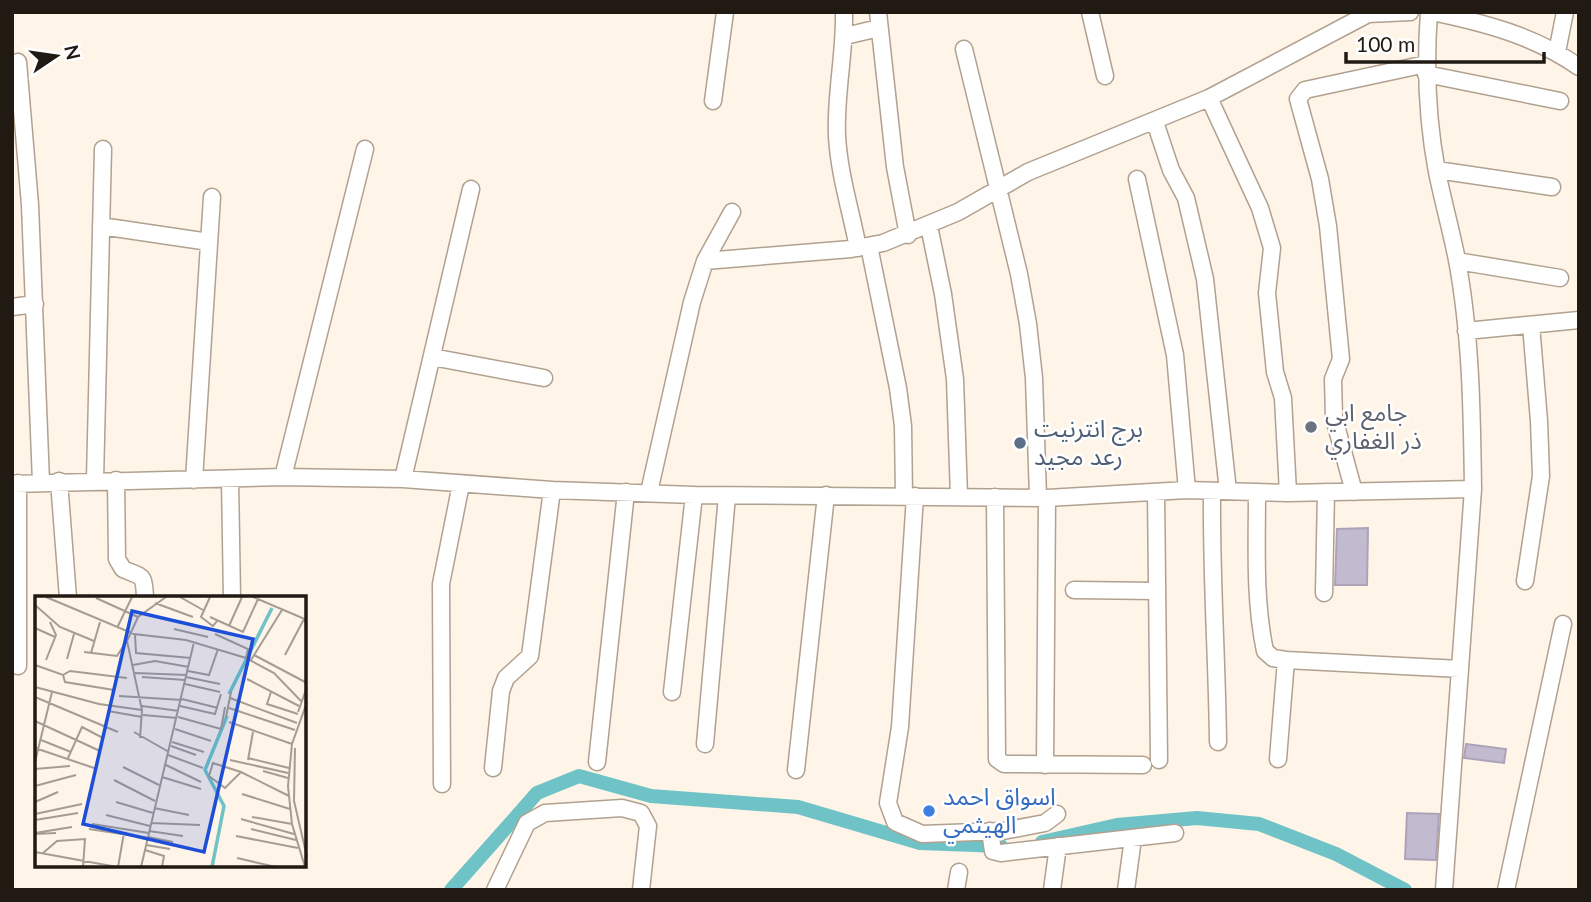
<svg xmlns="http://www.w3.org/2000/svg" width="1591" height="902" font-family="Lato,'Noto Sans Arabic',sans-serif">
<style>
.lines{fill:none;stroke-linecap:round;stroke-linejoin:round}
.canal{stroke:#6fc3c6;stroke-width:14}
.building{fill:#c2bacf;stroke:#aca3b8;stroke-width:2}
.minor-casing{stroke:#b1a18f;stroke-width:19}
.minor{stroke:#fff;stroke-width:16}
.worship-dot{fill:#6b7280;stroke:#fff;stroke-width:2.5}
.service-dot{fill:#5c6f8a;stroke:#fff;stroke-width:2.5}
.shop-dot{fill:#3f7fe0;stroke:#fff;stroke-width:2.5}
.labels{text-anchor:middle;stroke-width:5;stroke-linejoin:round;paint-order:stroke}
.worship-label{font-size:24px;fill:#5b616d;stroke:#fff;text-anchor:start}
.service-label{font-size:24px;fill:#4e5e75;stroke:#fff;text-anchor:start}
.shop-label{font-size:24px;fill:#366cbe;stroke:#fff;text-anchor:start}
.inset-river{fill:none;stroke:#6fc3c6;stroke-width:3.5}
.inset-road{fill:none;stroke:#a59d93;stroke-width:2}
.view{fill:#1d4ed8;fill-opacity:0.15;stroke:#1d4ed8;stroke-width:3.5}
.inset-edge{fill:none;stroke:#201a13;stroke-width:3.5}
</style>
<rect width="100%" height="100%" fill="#fef4e8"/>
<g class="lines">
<!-- canal -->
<path class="canal" d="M1042,842L1117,825L1197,818L1259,824L1336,854L1405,890
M451,890L537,793L579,776L651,796L798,807L920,843L1001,846"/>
</g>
<!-- building -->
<path class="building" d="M1368,528L1367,585H1335L1337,529Z
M1466,744L1506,749L1504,763L1464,758Z
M1407,813L1439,814L1436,860L1405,859Z"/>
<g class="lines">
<!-- minor casing -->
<g class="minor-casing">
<path id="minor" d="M844,12C845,54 835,95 837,136C839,174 851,211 858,248
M878,12L895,167L908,235
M1090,12L1105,76
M1429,12C1425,66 1427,119 1437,172C1443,201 1451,230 1457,260C1471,335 1472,413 1473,489L1444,890
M1432,12C1485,23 1535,36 1579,67
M845,36L879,28
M964,49L1019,274L1028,324L1034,378L1038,497
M1557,52L1565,12
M18,62L30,205L41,482
M1426,74L1560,101
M1209,98L1260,208L1272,248L1267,293L1275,372L1283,398L1288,493
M713,101L725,12
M1155,122L1171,170L1186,198L1205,279L1228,491
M1437,170L1552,187
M1137,179L1175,355L1187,490
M101,226L209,242
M929,226L943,294L955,379L959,497
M869,246L898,388L903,426L904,496
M705,261L851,249L883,243L958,212L1028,172L1209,98L1368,14L1410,12
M1457,261L1560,278
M12,307L35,304
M1466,331L1579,320
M432,357L544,378
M283,477L365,149
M230,479L232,598
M403,479L471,189
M95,480L103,149
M116,480L117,559L123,569C143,578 144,573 145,598
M194,480L212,197
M59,481L68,598
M18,483V666
M12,484L283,477L403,479L552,490L694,495L1047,498L1187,490L1288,493L1473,489
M1212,491C1211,575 1217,658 1218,742
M649,492L692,302L705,261L732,212
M1156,492L1159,760
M1257,492C1257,545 1254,599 1265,651L1273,658L1286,660L1460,669
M1354,492L1334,418L1333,379L1341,359L1328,226L1320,179L1298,99L1305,90L1426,64
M915,496L900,727L888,803L895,822L922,834L1003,831L1045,823L1057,814
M995,497L997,759L1004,764L1143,765
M1525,581L1541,476L1539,421L1531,325
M1074,590L1157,591
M1324,593L1326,492
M672,692L694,495
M705,744L727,496
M1278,759L1286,660
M597,762L626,492
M1045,765L1047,498
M493,768L501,691L506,678L530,656L552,490
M796,770L826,495
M442,784L441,584L461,484
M990,831L993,851L1001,853L1175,833
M495,890L527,823L545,813L622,808L641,813L648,826L641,890
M956,890L959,872
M1052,890L1058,846
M1126,890L1133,838
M1506,890L1563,624"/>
</g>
<!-- minor -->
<use href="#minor" class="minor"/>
</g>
<!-- markers -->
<circle class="worship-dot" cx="1311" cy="427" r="7"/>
<circle class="service-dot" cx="1020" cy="443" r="7"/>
<circle class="shop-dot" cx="929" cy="811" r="7"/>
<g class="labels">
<!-- worship labels -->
<g class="worship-label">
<text x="1325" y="421">جامع ابي<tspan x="1325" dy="28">ذر الغفاري</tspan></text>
</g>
<!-- service labels -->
<g class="service-label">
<text x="1034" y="437">برج انترنيت<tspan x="1034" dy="28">رعد مجيد</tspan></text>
</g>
<!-- shop labels -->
<g class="shop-label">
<text x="943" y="805">اسواق احمد<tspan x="943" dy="28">الهيثمي</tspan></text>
</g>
</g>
<!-- overview -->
<g transform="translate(35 596)">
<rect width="271" height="271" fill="#fef4e8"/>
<path class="inset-river" d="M194,98L237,12M177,271L189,210L170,174L192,120"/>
<path class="inset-road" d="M11,1L99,38L151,44L211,62L239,77L266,105M145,1L168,14M175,1L166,21L178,30L182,25M218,1L272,24M61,2L103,21M120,7L158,21M0,9L25,31L59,45M175,21L208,36L223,3M194,30L207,1M0,32L20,41M82,32L97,1M139,33L173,41M180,38L213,53L211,62M100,39L101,57L156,62M49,56L82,60L91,46M56,57L65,26M219,59L272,87M250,59L269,23M32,63L39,38M11,64L21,39L15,26M216,64L247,14M0,69L28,79L35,75L92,82M98,69L120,65L154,71M153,75L174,79L183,53M100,77L152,79M28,79L30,86L79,94M107,81L150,84M151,81L185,88M212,83L264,110M150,88L185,96M0,91L64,108L107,114M236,96L232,108L263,118M84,100L147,104M0,101L83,136M195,102L262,127M147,103L183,112M107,110L144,115M145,110L180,118L186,98M194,112L260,134M73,115L107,121M263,116L272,91M108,119L142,122M143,121L186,133L190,111M191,121L196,96M0,125L65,155M194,126L257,148M140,133L176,145M99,136L134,156M105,142L107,114L92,45L103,21L131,1M6,144L36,156M137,146L169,156M136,150L161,159M0,152L62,173M260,152L259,205L272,261M133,159L168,172M33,162L47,131L68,142M213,162L254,172M195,164L253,177M213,164L218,136M0,166L17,96M131,169L166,186M88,171L124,189M0,173L35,170M228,175L253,182M206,176L190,192L174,180L178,167L206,176L254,200M127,181L166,193M79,184L120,205M0,190L41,179M207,198L255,213M0,206L23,196M81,206L118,217M119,212L154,219M0,218L47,208M71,219L115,230M217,221L257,228M206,223L259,238M0,224L43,217M116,227L165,229M57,228L114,237M54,233L113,242M216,233L261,244M114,235L148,240M0,237L37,231M0,238L21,237M201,240L263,252M113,241L138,246M111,249L135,253M110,254L129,260L127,271M0,256L82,271M8,257L22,245L50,243L48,271M202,262L241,271M83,271L89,237M106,271L159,46M270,271L257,228L253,190L257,148L272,106"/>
<path class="view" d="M97,15L218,43L169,256L48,228Z"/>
<rect width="271" height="271" class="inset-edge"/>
</g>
<!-- border -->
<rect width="1591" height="902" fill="none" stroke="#201a13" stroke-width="28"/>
<!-- north arrow -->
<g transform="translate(56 56) rotate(77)" stroke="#ffffff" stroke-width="5" paint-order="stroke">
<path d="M0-5L12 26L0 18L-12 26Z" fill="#201a13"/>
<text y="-10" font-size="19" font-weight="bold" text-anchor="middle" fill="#201a13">N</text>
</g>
<!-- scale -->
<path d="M1346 52v10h198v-10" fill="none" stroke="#201a13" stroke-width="3.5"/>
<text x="1356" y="52" font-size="21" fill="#201a13" stroke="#ffffff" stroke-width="5" paint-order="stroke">100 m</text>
</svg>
